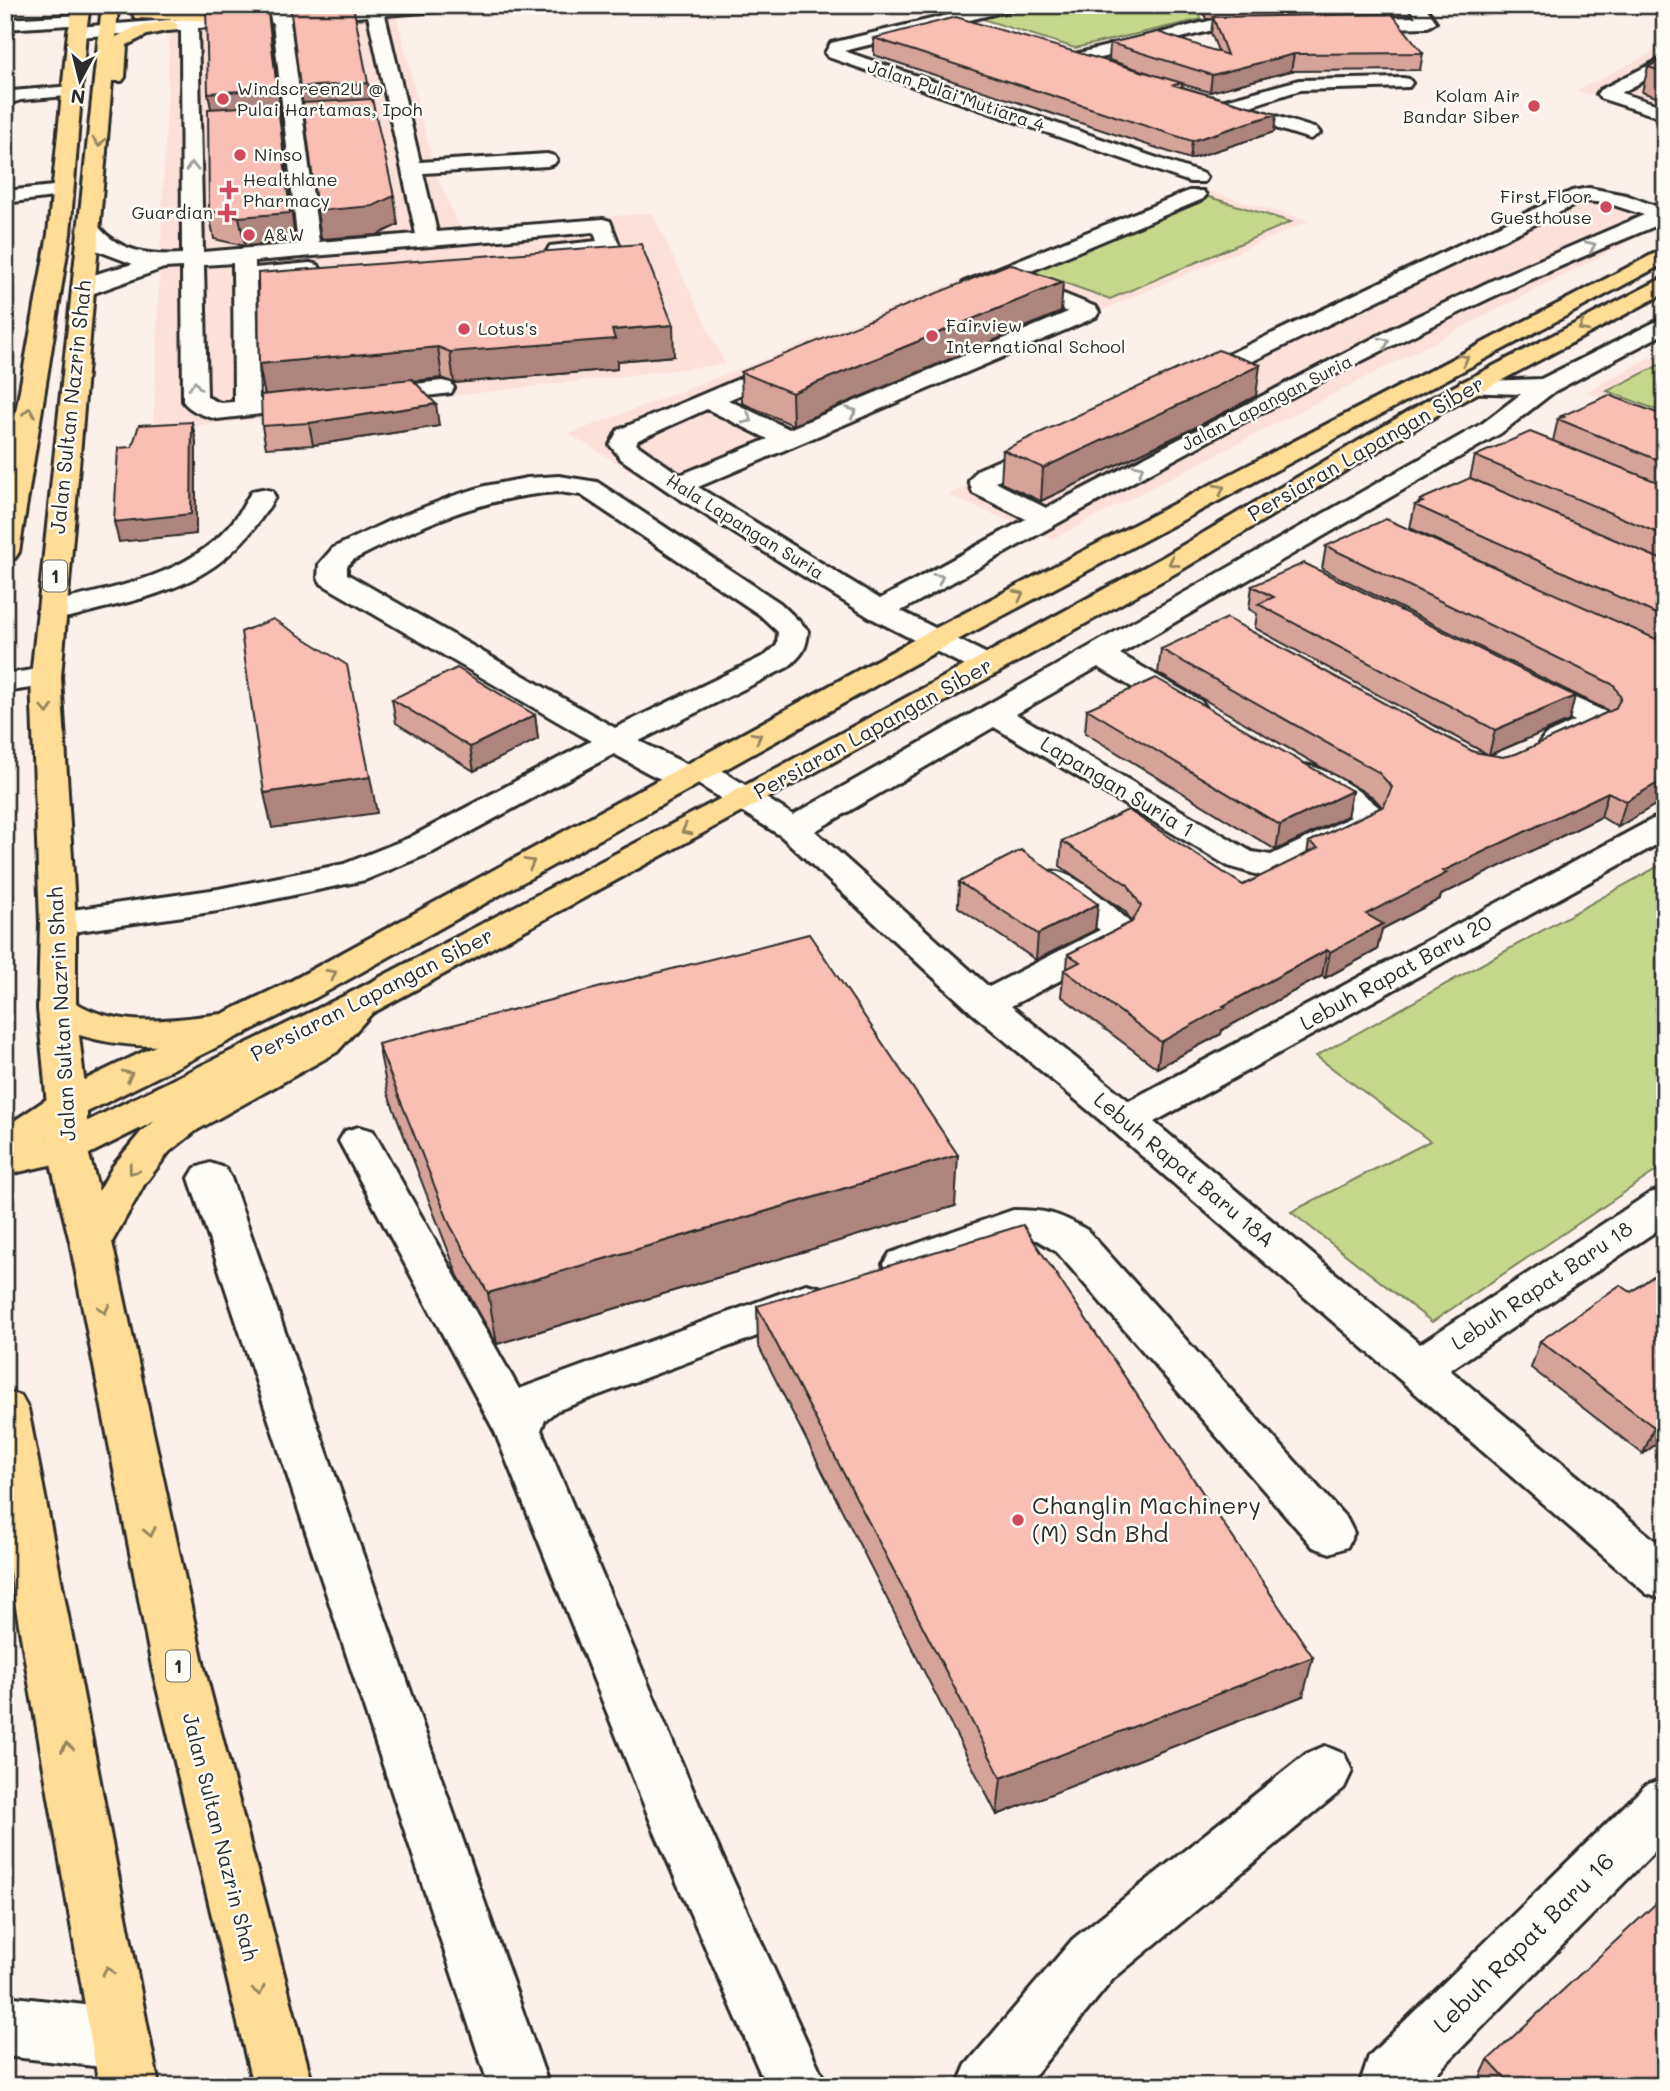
<svg xmlns="http://www.w3.org/2000/svg" width="1670" height="2091" font-family="Mali,sans-serif">
<style>
.built{fill:#fbe1da}
.green{fill:#c5d78b;stroke:#78815b;stroke-width:2}
.lines{fill:none;stroke-linecap:round;stroke-linejoin:round}
.minor-casing{stroke:#2b2b2b;stroke-width:6}
.major-casing{stroke:#2b2b2b;stroke-width:6}
.highway-casing{stroke:#2b2b2b;stroke-width:6}
.minor{fill:#fdfcf7;fill-rule:evenodd}
.major{fill:#ffdd96;fill-rule:evenodd}
.highway{fill:#ffdd96;fill-rule:evenodd}
.wall{fill:#d6a39b;stroke:#2b2b2b;stroke-width:2}
.shaded-wall{fill:#ae857e;stroke:#2b2b2b;stroke-width:2}
.building{fill:#f9beb4;stroke:#2b2b2b;stroke-width:2}
.oneway{stroke:#958460}
.oneway2{stroke:#9e9e9b}
.poi-dot{fill:#d1495b;stroke:#fdfcf7;stroke-width:2.5}
.labels{text-anchor:middle;stroke-width:5;stroke-linejoin:round;paint-order:stroke}
.far-poi-label{font-size:18px;fill:#2b2b2b;stroke:#fdfcf7;text-anchor:start}
.far-street-label{font-size:18px;fill:#2b2b2b;stroke:#fdfcf7}
.shield{fill:#fdfcf7;stroke:#6a6a68;stroke-width:2}
.shield-label{font-size:19px;font-weight:bold;fill:#2b2b2b}
.street-label{font-size:21px;fill:#2b2b2b;stroke:#fdfcf7}
.near-poi-label{font-size:24px;fill:#2b2b2b;stroke:#fdfcf7;text-anchor:start}
.near-street-label{font-size:24px;fill:#2b2b2b;stroke:#fdfcf7}
</style>
<rect width="100%" height="100%" fill="#fcf0ea"/>
<filter id="ink" filterUnits="userSpaceOnUse"><feTurbulence type="fractalNoise" baseFrequency=".0143" numOctaves="2"/><feDisplacementMap in="SourceGraphic" scale="14" xChannelSelector="R" yChannelSelector="G"/><feConvolveMatrix kernelMatrix="1 2 1 2 8 2 1 2 1" color-interpolation-filters="sRGB"/></filter>
<g filter="url(#ink)">
<!-- built -->
<path class="built" d="M395,10L435,172L460,229L652,213L725,364L153,431L170,25Z
M1665,46V117L1576,91Z
M1201,189L1309,221L770,454L669,494L569,434L748,366L1181,191L1190,193Z
M1587,189L1665,210V223L1052,539L948,495Z
M1665,349V422L1586,392Z"/>
<!-- green -->
<path class="green" d="M1033,5H1192L1202,19L1075,48L979,18Z
M1209,197L1291,222L1110,299L1028,270Z
M1665,362V413L1607,391Z
M1659,866L1665,869V1165L1432,1322L1291,1212L1430,1141L1316,1056Z"/>
<g class="lines">
<!-- minor casing -->
<g class="minor-casing">
<path id="minor" d="M366,5H459L451,10L385,15L420,162L547,154L554,156L557,160L554,164L547,166L423,173L437,232L603,219L610,221L620,247L617,252L609,253L558,257L550,256L547,251L550,246L597,241L594,232L255,261V268L310,263L318,265L321,270L318,275L310,277L256,281L259,399L314,394L323,396L326,401L323,406L314,408L217,419C205,416 189,411 183,401L182,267L164,268L83,297L75,295L72,290C83,274 115,269 133,264L96,250L79,231L82,226H98C119,252 150,256 182,254L181,30L77,37L68,32L77,27ZM368,16L416,234L319,242L290,22ZM273,23L298,244L203,252L198,28ZM233,263L234,402L220,403L207,397L204,265Z
M990,5H1020L1018,8L844,51L1204,174L1207,178L1204,182H1190L828,57L825,53L831,43Z
M1407,5H1424L1436,22L1428,27L1348,29L1340,24L1348,19L1416,17Z
M79,15L87,20L85,24L5,29V19Z
M1263,19L1271,24L1269,28L1213,30L1077,64L1068,59L1071,55L1213,20Z
M1665,57V69L1621,93L1665,107V119L1600,98L1597,94L1600,90Z
M1403,78L1409,79L1412,83L1409,87L1300,90L1247,107L1317,129L1320,133L1310,139L1218,110L1216,106L1218,102L1299,80Z
M72,86L81,91L78,95L21,100L5,105V93L12,91Z
M63,185L70,187L73,191L70,195L5,203V191Z
M1589,188L1626,195L1663,209L1665,225L1660,224C1603,248 1546,272 1490,298C1289,393 1095,502 901,611L999,660L1003,666L999,672L988,675L977,672L869,617L669,492L621,459L610,445L618,430L791,357L800,359L803,364L800,369L728,400L789,429L1068,312L1005,286L1003,282L972,294L964,292L961,287L964,282L1189,191H1203L1206,195L1203,199L1019,276L1096,307L1099,312L1096,317L698,487L880,599L1026,519L973,493L969,481L977,470L1041,442L1050,439L1059,442L1063,447L1059,452L995,482L1046,508L1395,327L1493,280L1644,215L1607,203L1583,201L1203,385L1194,387L1185,385L1182,380L1185,375L1572,191ZM707,409L768,439L680,475L636,444L638,440Z
M1665,317V333L1555,391L1501,433L1120,654L1201,701L1206,708L1201,715L1190,717L1179,715L1098,667L1016,714L1252,852L1271,855L1351,817L1293,782L1289,775L1293,768C1297,767 1301,765 1304,765C1323,765 1374,799 1385,814L1378,829L1291,871L1262,876L1228,866L994,727L815,831L989,987L1100,930L1041,888L1035,881L1041,874C1049,872 1054,870 1062,873C1082,879 1124,913 1136,930L1128,945L1011,1006L1129,1101L1653,819L1665,816V840L1154,1122L1420,1344L1650,1193L1665,1189V1225L1450,1370L1665,1549V1600L1647,1594L1112,1130L972,1013L781,836L698,784C670,791 638,766 614,754L433,852L365,880L218,911L58,934L45,931L40,923L45,915L58,912L218,889L344,864L409,838L591,741L322,584L318,578L319,564L333,548L389,521L453,496L485,486L527,478L559,476L597,482L780,603L808,630C807,649 802,655 788,667L639,741L686,764L698,760L710,763L793,815L1483,423L1521,394L1460,392L1457,387L1460,382L1541,379ZM559,492L581,495L760,615L778,632L777,645L766,655L615,728L347,574V566L353,560C419,526 484,496 559,492Z
M442,381L451,383L454,388L451,393L370,403L361,401L358,396L361,391L370,389Z
M262,489L272,491L275,497C231,572 182,590 100,609C81,614 60,622 42,617L37,611L42,605C109,588 190,578 235,519C242,510 246,500 252,491Z
M46,668L57,670L61,677L57,684L5,692V674Z
M1524,675L1606,712L1612,724C1601,739 1562,753 1545,749L1540,742L1545,735L1575,721L1513,691L1509,684L1513,677Z
M359,1127L373,1131L519,1389L806,1284L822,1288L828,1300L822,1312L556,1411L545,1420L541,1430L706,1821L827,2086H766L654,1830L495,1432L339,1141L345,1131Z
M210,1163L225,1168L231,1178L549,2086H489L189,1178L195,1168Z
M1013,1210C1046,1210 1058,1213 1087,1230L1347,1519L1354,1533L1347,1547L1330,1553L1313,1547L1057,1252L1037,1240H1016L905,1280L890,1275L883,1264L890,1253Z
M1325,1746L1344,1754L1352,1771L1344,1788L1113,1979L1026,2086H957L966,2065L1073,1939L1306,1754Z
M1665,1778V1841L1424,2086H1359L1369,2056L1646,1785Z
M5,1996L120,2009L141,2018L150,2039L141,2060L120,2069L5,2056Z"/>
</g>
<!-- major casing -->
<g class="major-casing">
<path id="major" d="M1665,248V263L948,645L317,997L81,1115L46,1138L57,1136L350,993L735,791L1163,557L1426,401L1665,277V293L1444,411L1183,569L999,672L376,1011L81,1158L5,1175V1127L53,1095L291,981L926,633Z"/>
</g>
<!-- highway casing -->
<g class="highway-casing">
<path id="highway" d="M74,5H90L86,32L70,234L19,552L15,558L5,560V473L48,234L68,32Z
M102,5H118L116,37L136,27L170,20L178,25L176,29L147,35L127,45L125,77L122,81H112L61,677L76,923V1003C114,1025 155,1022 197,1017C214,1015 229,1012 245,1016L251,1025L245,1034C191,1048 132,1051 79,1035L87,1105V1148L99,1191L113,1166L141,1132L169,1110L309,1034L350,993L363,990L376,993L382,1002L337,1052L197,1130L169,1152L144,1185L112,1242L204,1667L313,2086H253L152,1667L70,1242L47,1148V1105L38,1009L40,923L31,677Z
M141,9L213,11L221,16L213,21L135,18L133,14Z
M5,1391L21,1396L28,1409L159,2086H99L5,1544Z"/>
</g>
<!-- minor -->
<use href="#minor" class="minor"/>
<!-- major -->
<use href="#major" class="major"/>
<!-- highway -->
<use href="#highway" class="highway"/>
</g>
<!-- wall -->
<path class="wall" d="M267,5L271,26L295,242L245,246L214,239L209,211Z
M1200,5H1380L1378,14L1423,53L1420,70L1291,71L1210,92L1182,84V87L1276,114L1274,132L1190,159L874,55V38L1152,74L1109,60L1110,43L1218,51L1211,33L1213,19H1206Z
M1665,58V100L1642,92L1648,67Z
M258,273L674,356L617,361V369L454,383L442,378L414,381L439,426L313,445L266,448L262,426L265,395L259,364Z
M1061,312L793,425L742,403L741,372Z
M1256,396L1192,429L1041,501L1001,483L1003,450Z
M1561,416H1665V799L1618,827L1601,817L1441,895L1440,899L1382,929L1377,950L1325,978L1322,976L1222,1030L1221,1034L1157,1068L1061,996L1064,970L1067,968L1068,954L1132,922L1125,911L1060,866L1062,841L1243,885L1307,854L1309,842L1382,807L1373,797L1158,673L1161,649L1474,752L1487,754L1255,628L1257,614L1249,609L1252,586L1569,721L1490,755L1503,757L1516,754L1608,712L1607,710L1322,569L1326,546L1527,582L1410,528L1415,505L1419,503L1420,500L1542,509L1470,478L1475,456L1553,441L1558,419L1560,418Z
M392,699L535,715L538,739L474,771L396,723Z
M1087,709L1352,791L1347,816L1276,850L1085,733Z
M959,882L1098,904L1095,930L1036,960L958,907Z
M378,1044L955,1206L497,1344L458,1276L388,1094Z
M1665,1268V1437L1643,1454L1531,1368L1540,1341L1631,1292Z
M757,1306L1303,1696L997,1815L758,1345Z
M1488,2060L1665,2086H1478L1477,2084Z"/>
<!-- shaded-wall -->
<path class="shaded-wall" d="M267,5L271,26L295,242L245,246L239,217L213,119L208,93Z
M945,5H957L945,8Z
M1294,54L1291,71L1210,92L1212,75Z
M368,83L372,109L304,113L300,87Z
M1276,114L1274,132L1190,159L1192,141Z
M394,196L398,225L377,235L321,239L317,211Z
M1063,282L1061,312L793,425L792,393Z
M673,325L674,356L617,361V369L454,383L450,352L612,330Z
M438,347L442,378L265,396L259,364Z
M1260,365L1256,396L1192,429L1041,501L1043,468Z
M436,404L439,426L313,445L309,423Z
M192,422L196,441V534L119,542L114,522Z
M1575,696L1569,721L1489,755L1495,730Z
M535,715L538,739L474,771L470,747Z
M370,777L377,813L272,828L264,793Z
M1665,779V799L1618,827L1626,801Z
M1352,791L1347,816L1276,850L1280,825Z
M1608,792L1601,817L1441,895L1440,899L1382,929L1377,950L1325,978L1330,952L1366,914L1443,871Z
M1098,904L1095,930L1036,960L1038,934Z
M1327,950L1322,976L1222,1030L1221,1034L1157,1068L1161,1042L1223,1006Z
M958,1155L955,1206L497,1344L488,1293Z
M1665,1419V1437L1643,1454L1654,1427Z
M1313,1657L1303,1696L997,1815L1001,1778Z"/>
<!-- building -->
<path class="building" d="M215,5H267L277,89L208,93L206,6Z
M290,5H353L368,83L300,87Z
M1392,14L1423,53L1294,54L1212,75L1110,43L1158,32L1227,55L1213,17Z
M956,17L1182,83L1174,85L1276,114L1192,141L874,38Z
M1665,58V72L1648,67Z
M372,99L394,196L373,206L317,211L303,103Z
M278,105L290,213L239,217L209,211L208,109Z
M641,244L673,325L612,330L615,339L450,352L438,347L259,364L258,273Z
M1009,264L1063,282L792,393L741,372Z
M1218,350L1260,365L1196,397L1043,468L1003,450Z
M412,379L436,404L309,423L262,426L261,395Z
M1609,395L1665,416V463L1558,419L1564,417L1561,416Z
M192,422L191,514L114,522L118,448L132,447L139,425Z
M1530,432L1665,485V536L1475,456Z
M1470,478L1665,561V618L1415,505L1423,502L1420,500Z
M1386,519L1665,643V779L1626,801L1608,792L1443,871L1447,873L1366,914L1383,924L1330,952L1327,950L1223,1006L1225,1007L1161,1042L1064,970L1080,962L1068,954L1132,922L1141,906L1128,885L1062,841L1128,810L1243,885L1318,848L1309,842L1384,806L1392,787L1378,772L1161,649L1227,618L1474,752L1503,757L1516,754L1615,709L1621,698L1614,685L1326,546Z
M1304,563L1575,696L1495,730L1258,604L1274,597L1252,586Z
M273,619L347,665L370,777L264,793L241,632Z
M457,668L535,715L470,747L392,699Z
M1156,678L1352,791L1280,825L1087,709Z
M1021,850L1098,904L1038,934L959,882Z
M809,934L958,1155L488,1293L450,1225L378,1044Z
M1023,1225L1313,1657L1001,1778L757,1306Z
M1665,1268V1419L1654,1427L1540,1341L1620,1285L1631,1292Z
M1665,1895V2086H1512L1488,2060Z"/>
<!-- one-way arrows -->
<defs><path id="oneway-chevron" d="M-2-3.5L2.5 0L-2 3.5" fill="none" stroke-width="1.6" stroke-linecap="round" stroke-linejoin="round" transform="scale(1.75)"/></defs>
<g class="oneway">
<use href="#oneway-chevron" transform="translate(99 142) rotate(95)"/>
<use href="#oneway-chevron" transform="translate(1583 327) rotate(152)"/>
<use href="#oneway-chevron" transform="translate(1464 359) rotate(-28)"/>
<use href="#oneway-chevron" transform="translate(29 412) rotate(-80)"/>
<use href="#oneway-chevron" transform="translate(1220 489) rotate(-28)"/>
<use href="#oneway-chevron" transform="translate(1173 562) rotate(150)"/>
<use href="#oneway-chevron" transform="translate(1019 595) rotate(-28)"/>
<use href="#oneway-chevron" transform="translate(47 709) rotate(87)"/>
<use href="#oneway-chevron" transform="translate(757 737) rotate(-29)"/>
<use href="#oneway-chevron" transform="translate(686 830) rotate(152)"/>
<use href="#oneway-chevron" transform="translate(530 863) rotate(-29)"/>
<use href="#oneway-chevron" transform="translate(332 974) rotate(-29)"/>
<use href="#oneway-chevron" transform="translate(128 1075) rotate(-26)"/>
<use href="#oneway-chevron" transform="translate(133 1170) rotate(127)"/>
<use href="#oneway-chevron" transform="translate(104 1309) rotate(78)"/>
<use href="#oneway-chevron" transform="translate(150 1532) rotate(78)"/>
<use href="#oneway-chevron" transform="translate(67 1747) rotate(-100)"/>
<use href="#oneway-chevron" transform="translate(108 1971) rotate(-100)"/>
<use href="#oneway-chevron" transform="translate(259 1991) rotate(76)"/>
</g>
<g class="oneway2">
<use href="#oneway-chevron" transform="translate(192 167) rotate(-91)"/>
<use href="#oneway-chevron" transform="translate(1591 246) rotate(-24)"/>
<use href="#oneway-chevron" transform="translate(1385 342) rotate(-27)"/>
<use href="#oneway-chevron" transform="translate(195 386) rotate(-90)"/>
<use href="#oneway-chevron" transform="translate(852 412) rotate(-23)"/>
<use href="#oneway-chevron" transform="translate(748 419) rotate(26)"/>
<use href="#oneway-chevron" transform="translate(1139 469) rotate(-28)"/>
<use href="#oneway-chevron" transform="translate(939 578) rotate(-29)"/>
</g>
</g>
<!-- markers -->
<g class="poi-dot">
<circle cx="223" cy="99" r="7"/>
<circle cx="1534" cy="106" r="7"/>
<circle cx="240" cy="155" r="7"/>
<path d="M225.5 179.5h7v7h7v7h-7v7h-7v-7h-7v-7h7z"/>
<circle cx="1606" cy="207" r="7"/>
<path d="M223.5 202.5h7v7h7v7h-7v7h-7v-7h-7v-7h7z"/>
<circle cx="249" cy="235" r="7"/>
<circle cx="464" cy="329" r="7"/>
<circle cx="932" cy="336" r="7"/>
<circle cx="1018" cy="1520" r="7"/>
</g>
<g class="labels">
<!-- far-poi labels -->
<g class="far-poi-label">
<text x="237" y="95">Windscreen2U @<tspan x="237" dy="21">Pulai Hartamas, Ipoh</tspan></text>
<text x="1520" y="102" text-anchor="end">Kolam Air<tspan x="1520" dy="21">Bandar Siber</tspan></text>
<text x="254" y="161">Ninso</text>
<text x="243" y="186">Healthlane<tspan x="243" dy="21">Pharmacy</tspan></text>
<text x="1592" y="203" text-anchor="end">First Floor<tspan x="1592" dy="21">Guesthouse</tspan></text>
<text x="213" y="219" text-anchor="end">Guardian</text>
<text x="263" y="241">A&amp;W</text>
<text x="946" y="332">Fairview<tspan x="946" dy="21">International School</tspan></text>
<text x="478" y="335">Lotus's</text>
</g>
<!-- far-street labels -->
<g class="far-street-label">
<text transform="translate(956 96) rotate(19)" y="6">Jalan Pulai Mutiara 4</text>
<text transform="translate(1267 403) rotate(-27)" y="6">Jalan Lapangan Suria</text>
<text transform="translate(745 527) rotate(32)" y="6">Hala Lapangan Suria</text>
</g>
<!-- shield labels -->
<g class="shield">
<rect x="43" y="560.5" width="24" height="31" rx="5"/>
<rect x="166" y="1650.5" width="24" height="31" rx="5"/>
</g>
<g class="shield-label">
<text x="55" y="583">1</text>
<text x="178" y="1673">1</text>
</g>
<!-- street labels -->
<g class="street-label">
<text transform="translate(71 407) rotate(-84)" y="7">Jalan Sultan Nazrin Shah</text>
<text transform="translate(1366 449) rotate(-30)" y="7">Persiaran Lapangan Siber</text>
<text transform="translate(873 729) rotate(-29)" y="7">Persiaran Lapangan Siber</text>
<text transform="translate(1117 787) rotate(31)" y="7">Lapangan Suria 1</text>
<text transform="translate(1396 973) rotate(-29)" y="7">Lebuh Rapat Baru 20</text>
<text transform="translate(372 995) rotate(-27)" y="7">Persiaran Lapangan Siber</text>
<text transform="translate(62 1014) rotate(-93)" y="7">Jalan Sultan Nazrin Shah</text>
<text transform="translate(1184 1170) rotate(40)" y="7">Lebuh Rapat Baru 18A</text>
<text transform="translate(1542 1286) rotate(-34)" y="7">Lebuh Rapat Baru 18</text>
<text transform="translate(220 1837) rotate(76)" y="7">Jalan Sultan Nazrin Shah</text>
</g>
<!-- near-poi labels -->
<g class="near-poi-label">
<text x="1032" y="1514">Changlin Machinery<tspan x="1032" dy="28">(M) Sdn Bhd</tspan></text>
</g>
<!-- near-street labels -->
<g class="near-street-label">
<text transform="translate(1524 1943) rotate(-45)" y="8">Lebuh Rapat Baru 16</text>
</g>
</g>
<!-- margin -->
<rect width="1670" height="2091" fill="none" stroke="#fdfcf7" stroke-width="28"/>
<rect x="14" y="14" width="1642" height="2063" fill="none" stroke="#2b2b2b" stroke-width="2.5" filter="url(#ink)"/>
<!-- north arrow -->
<g transform="translate(80 80) rotate(187)" stroke="#fdfcf7" stroke-width="5" paint-order="stroke">
<path d="M0-5L12 26L0 18L-12 26Z" fill="#2b2b2b"/>
<text y="-10" font-size="19" font-weight="bold" text-anchor="middle" fill="#2b2b2b">N</text>
</g>
</svg>
